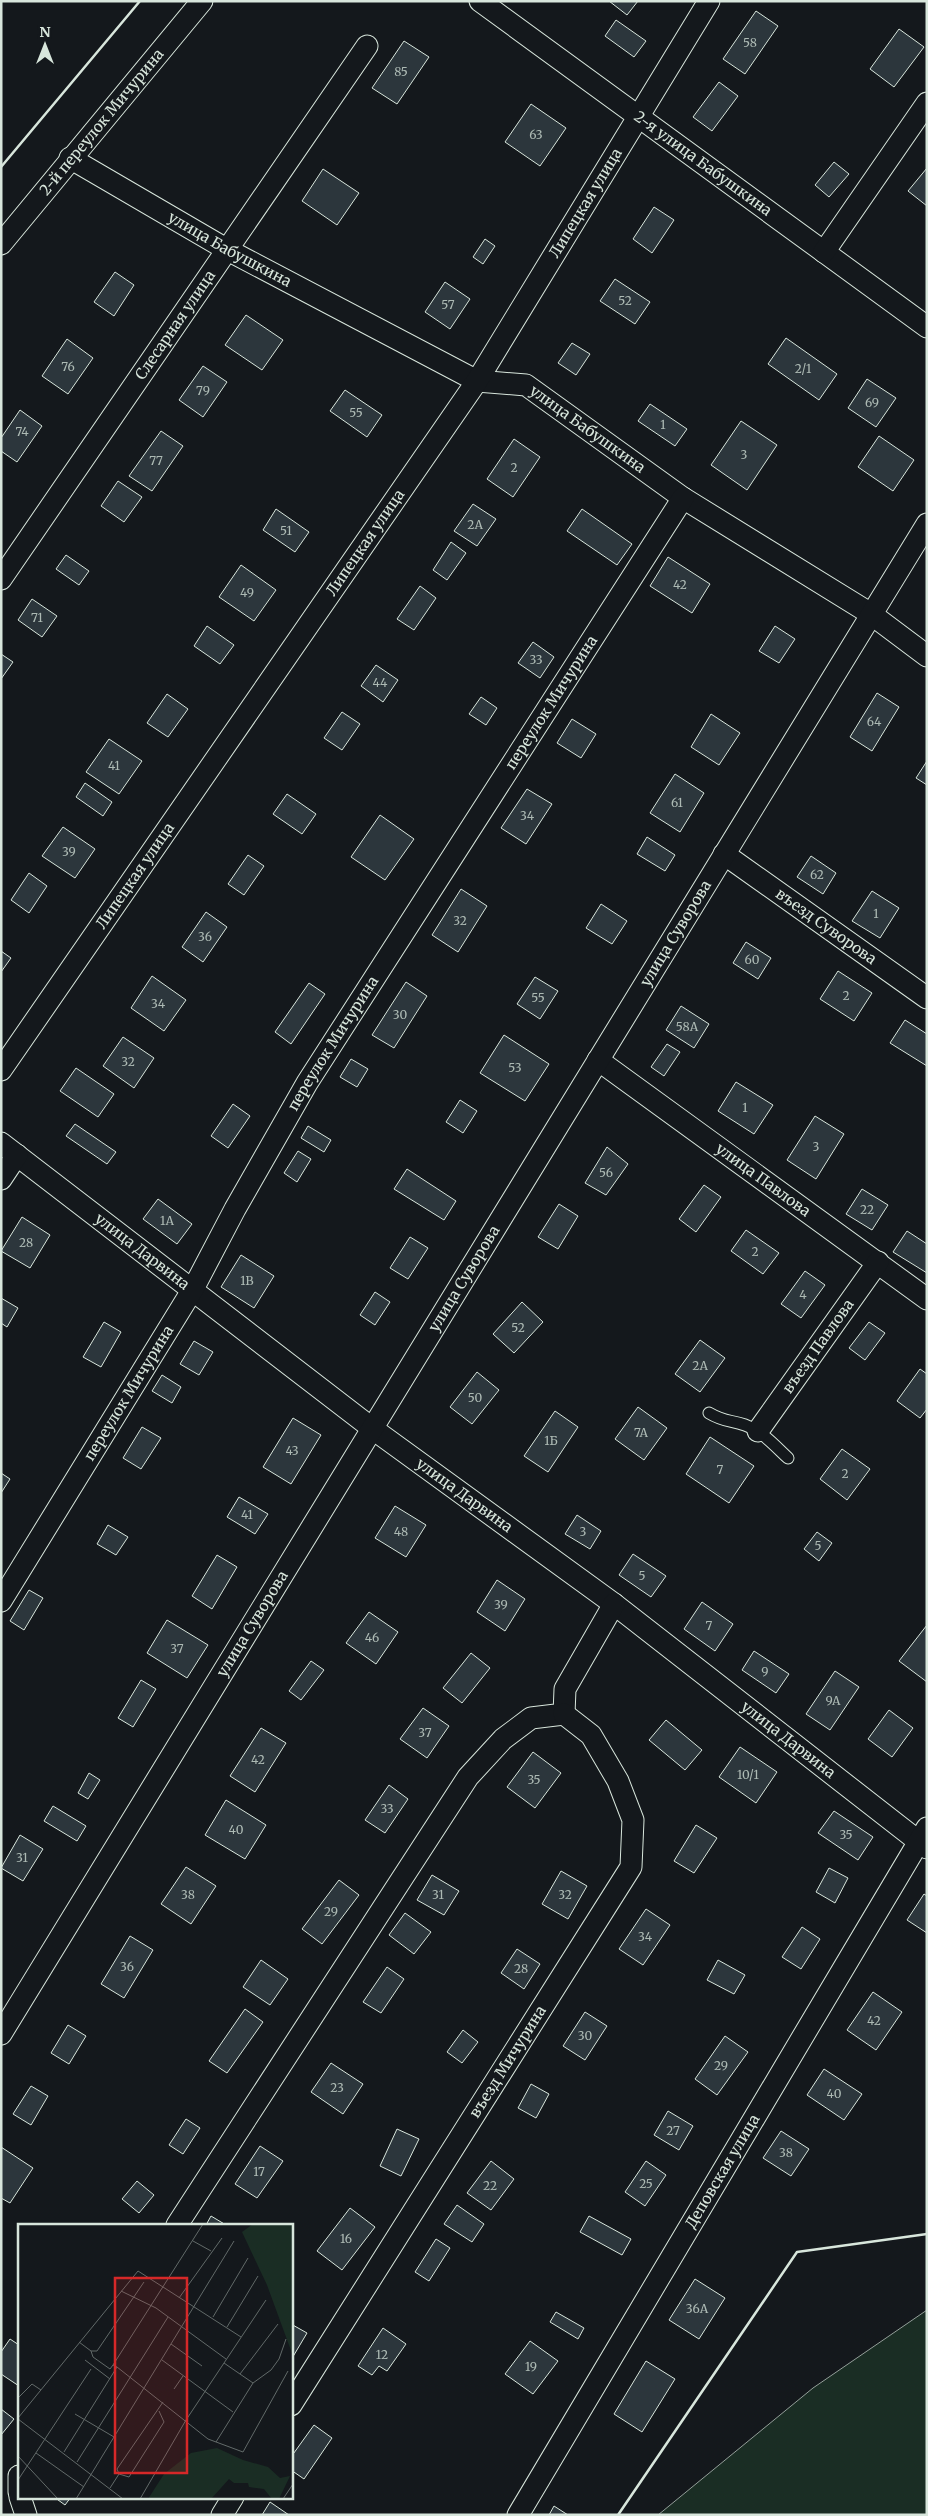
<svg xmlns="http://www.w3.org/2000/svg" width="928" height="2516" font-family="Merriweather,serif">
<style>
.green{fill:#1a2d24;stroke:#939e99}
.building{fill:#2c363c;stroke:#d8e6dc}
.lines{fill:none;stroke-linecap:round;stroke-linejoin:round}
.service-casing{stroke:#d8e6dc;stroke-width:13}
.minor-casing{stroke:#d8e6dc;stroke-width:23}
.service{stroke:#14181c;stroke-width:11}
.minor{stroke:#14181c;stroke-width:21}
.wall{stroke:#d8e6dc;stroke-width:2.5}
.labels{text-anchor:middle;stroke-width:4;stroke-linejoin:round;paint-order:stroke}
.number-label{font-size:12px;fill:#adbab4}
.street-label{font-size:15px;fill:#d8e6dc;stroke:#14181c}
.inset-road{fill:none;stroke:#626a69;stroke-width:1}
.view{fill:#d62828;fill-opacity:0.15;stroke:#d62828;stroke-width:2.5}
.inset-edge{fill:none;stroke:#d8e6dc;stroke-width:2.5}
</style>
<rect width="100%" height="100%" fill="#14181c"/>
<!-- green -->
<path class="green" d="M927,2310V2515H658L813,2388Z"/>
<!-- building -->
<path class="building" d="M609,1H638L627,15Z
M756,11L778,26L745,74L723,59Z
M616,20L646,41L634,57L605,36Z
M899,29L924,47L894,87L870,69Z
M404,41L429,57L397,104L372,88Z
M719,82L738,96L712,131L693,117Z
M531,104L566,128L540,166L505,142Z
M834,162L849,174L829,197L815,185Z
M927,168V206L908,191Z
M323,169L359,193L337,225L302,201Z
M654,207L674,220L652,253L633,239Z
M485,239L495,246L483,264L473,257Z
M115,272L134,285L114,316L94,302Z
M615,279L650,302L635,324L600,301Z
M445,282L470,299L450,329L425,312Z
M246,315L283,340L262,370L225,345Z
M786,338L837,374L819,400L768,364Z
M67,339L93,358L68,394L42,376Z
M572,343L590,354L576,375L558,363Z
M203,366L227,382L203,417L179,400Z
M867,379L896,398L876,427L848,408Z
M345,390L382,415L367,437L330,411Z
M650,404L687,429L675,446L638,421Z
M20,410L42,426L17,462L1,451V438Z
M741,421L777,445L747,490L711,465Z
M161,431L183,446L152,491L129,476Z
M879,436L914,460L893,491L858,467Z
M514,439L540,457L513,497L487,479Z
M118,481L142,497L124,522L101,506Z
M473,504L496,519L477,546L454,531Z
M276,509L309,532L295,552L263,530Z
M582,509L632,544L617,565L567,531Z
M451,542L466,553L447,580L433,570Z
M66,555L89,571L79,585L56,569Z
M668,557L710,584L692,613L650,586Z
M241,565L276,590L254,621L219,597Z
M420,586L436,598L414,630L397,619Z
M32,599L57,616L42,637L18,620Z
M207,626L234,645L220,664L194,646Z
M775,626L795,639L779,663L759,651Z
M533,642L554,657L540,678L518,663Z
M1,654L13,662L1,679Z
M376,665L398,680L383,702L361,686Z
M877,693L899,707L872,751L850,737Z
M167,694L188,709L168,737L147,723Z
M481,697L497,708L486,725L469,714Z
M342,712L360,724L342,750L324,738Z
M711,714L740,733L719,765L691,747Z
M572,719L596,734L581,758L557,743Z
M109,739L142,761L119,794L86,772Z
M927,761V785L916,778Z
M675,774L704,793L680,832L650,813Z
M85,783L112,802L103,816L76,797Z
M527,789L552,804L526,844L501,828Z
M287,794L316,814L302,834L273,814Z
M380,815L414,839L385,880L351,857Z
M63,827L95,849L75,878L42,856Z
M647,837L675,855L665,871L637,854Z
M248,855L264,866L244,895L228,884Z
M811,856L836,873L823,894L797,877Z
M29,873L47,886L29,913L11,900Z
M461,889L487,906L458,952L432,935Z
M872,891L899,908L880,938L852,921Z
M601,904L627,921L612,944L586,928Z
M206,912L227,927L203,962L182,947Z
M746,942L771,958L758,979L733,963Z
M1,951L11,958L1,972Z
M838,971L872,993L854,1021L820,999Z
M152,976L186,1000L164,1031L131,1008Z
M535,977L558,991L540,1019L517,1004Z
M406,982L427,996L394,1048L372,1035Z
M309,983L325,994L291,1044L275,1032Z
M681,1006L709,1024L694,1048L666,1030Z
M905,1020L927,1034V1066L890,1043Z
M504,1035L549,1064L525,1101L480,1073Z
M123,1037L154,1058L134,1088L103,1066Z
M667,1044L680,1052L664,1076L651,1067Z
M351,1059L368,1069L357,1087L340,1077Z
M76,1068L114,1094L98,1117L60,1091Z
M736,1082L773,1105L754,1134L718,1111Z
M460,1100L477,1111L463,1133L446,1122Z
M233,1104L250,1116L228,1148L211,1136Z
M815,1116L844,1134L816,1179L787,1160Z
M75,1124L116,1152L107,1164L66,1136Z
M308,1126L331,1140L324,1152L301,1138Z
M607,1147L628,1164L606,1195L585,1183Z
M298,1151L311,1159L297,1182L284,1173Z
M407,1169L456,1201L444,1220L394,1189Z
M704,1185L721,1197L696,1232L679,1219Z
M862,1189L888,1205L872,1230L846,1214Z
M158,1199L192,1224L177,1244L143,1219Z
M559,1204L578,1216L558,1249L538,1237Z
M22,1217L50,1235L30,1268L1,1251Z
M746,1230L779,1253L763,1274L731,1251Z
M907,1231L927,1244V1273L893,1252Z
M410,1237L428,1248L408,1279L390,1268Z
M241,1255L274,1276L254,1308L221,1287Z
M805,1271L825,1285L801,1318L781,1304Z
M375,1292L390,1302L375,1325L360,1315Z
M1,1298L18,1308L7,1327L1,1323Z
M522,1302L543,1322L514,1353L493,1334Z
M104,1322L121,1332L101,1367L83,1357Z
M869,1322L885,1333L865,1360L849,1348Z
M700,1340L725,1358L700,1392L675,1374Z
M194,1341L213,1352L199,1375L180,1364Z
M920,1369L927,1374V1409L920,1418L897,1401Z
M477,1372L499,1390L472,1424L450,1407Z
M162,1375L181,1387L172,1403L152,1391Z
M638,1407L667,1428L644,1460L615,1439Z
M555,1411L578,1427L548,1472L524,1456Z
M293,1418L321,1435L291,1484L263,1467Z
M142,1427L161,1438L141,1469L123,1458Z
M710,1437L754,1466L729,1503L686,1474Z
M842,1449L870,1469L847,1500L820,1479Z
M1,1473L10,1479L1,1493Z
M239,1497L268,1514L255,1534L227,1517Z
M395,1506L426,1525L406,1557L375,1538Z
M577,1515L601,1531L590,1549L565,1534Z
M108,1525L128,1537L116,1555L97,1544Z
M817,1532L832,1543L819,1561L804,1549Z
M633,1554L666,1576L651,1597L619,1575Z
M217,1555L237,1567L212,1609L192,1596Z
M497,1580L525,1599L505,1631L477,1612Z
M29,1590L43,1598L24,1630L10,1621Z
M702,1602L733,1624L715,1651L684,1629Z
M369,1612L398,1632L376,1664L346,1643Z
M167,1620L208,1645L187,1678L147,1653Z
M927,1625V1682L899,1661Z
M754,1651L789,1674L776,1693L742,1670Z
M471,1653L490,1668L462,1703L443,1688Z
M311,1661L324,1670L301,1700L289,1691Z
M835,1671L859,1687L830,1730L806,1714Z
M141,1680L156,1689L133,1727L118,1718Z
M423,1708L449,1726L427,1758L400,1739Z
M889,1710L913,1728L892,1757L868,1739Z
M666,1720L702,1750L685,1770L649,1740Z
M261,1728L286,1743L255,1792L230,1776Z
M740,1747L777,1772L756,1803L719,1777Z
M533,1752L561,1773L535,1808L507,1787Z
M89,1773L100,1780L88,1799L78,1793Z
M389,1785L408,1799L385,1833L365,1820Z
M226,1800L266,1825L245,1859L205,1835Z
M53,1806L86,1826L77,1841L44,1821Z
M834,1811L873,1837L858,1860L818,1833Z
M696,1825L717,1838L694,1873L674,1861Z
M20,1835L43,1849L23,1881L1,1868Z
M186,1867L216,1886L191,1924L161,1904Z
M829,1868L848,1878L835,1903L816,1892Z
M561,1871L587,1886L568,1919L542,1904Z
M432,1875L459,1891L444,1915L417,1900Z
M339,1880L359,1895L322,1944L302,1929Z
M924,1894L927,1896V1933L907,1920Z
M646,1909L670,1925L643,1965L619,1949Z
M405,1913L431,1932L414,1954L389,1935Z
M802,1927L820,1939L801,1969L782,1957Z
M130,1936L153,1950L124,1998L101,1984Z
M517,1949L540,1964L524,1989L501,1973Z
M261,1960L288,1979L270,2005L243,1987Z
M718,1960L745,1975L734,1994L707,1980Z
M387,1967L404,1979L381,2013L363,2002Z
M873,1992L902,2012L876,2050L847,2030Z
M245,2009L263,2022L227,2073L209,2061Z
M585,2012L607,2026L585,2060L563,2046Z
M68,2025L86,2036L69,2064L51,2053Z
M463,2030L478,2042L462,2063L447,2052Z
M725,2036L748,2052L717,2095L695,2079Z
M331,2063L363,2084L343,2114L311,2092Z
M824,2069L862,2094L844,2120L807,2095Z
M531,2084L549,2094L536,2118L518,2108Z
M31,2086L48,2096L31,2125L13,2114Z
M668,2111L693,2126L679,2150L654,2135Z
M186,2119L200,2128L183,2154L169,2145Z
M397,2129L419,2139L401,2176L380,2166Z
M781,2131L809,2149L791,2176L763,2158Z
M260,2146L283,2161L257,2198L235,2184Z
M1,2147L33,2168L10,2203L1,2198Z
M491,2161L514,2179L491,2210L467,2193Z
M646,2161L666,2175L645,2206L625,2192Z
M137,2181L154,2195L139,2213L122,2199Z
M457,2205L484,2224L472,2242L444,2224Z
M350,2208L375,2227L342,2270L317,2251Z
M211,2216L226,2225H206Z
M589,2216L631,2239L622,2255L580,2232Z
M436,2239L450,2248L429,2281L415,2272Z
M695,2279L725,2298L699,2339L669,2320Z
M556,2312L584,2328L578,2339L550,2322Z
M291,2324L307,2333L291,2360Z
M383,2328L406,2344L387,2371L379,2366L372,2375L358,2366Z
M10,2339L19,2345V2386L1,2374V2352Z
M530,2341L558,2361L533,2394L505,2374Z
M646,2361L675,2379L642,2432L614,2414Z
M1,2409L14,2419L1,2435Z
M314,2425L332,2438L304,2479L291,2470V2457Z
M54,2497H71L65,2505Z
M270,2502L289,2515H262Z
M554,2506L568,2515H549Z"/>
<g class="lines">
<!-- service casing -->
<g class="service-casing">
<path id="service" d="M709,1413C724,1422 730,1420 745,1425C762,1431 775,1446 788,1458"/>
</g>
<!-- minor casing -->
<g class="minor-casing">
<g id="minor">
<path id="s1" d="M480,1L927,327"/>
<path id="s2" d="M70,158L226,249L477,381L526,385L683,498L871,614L927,656"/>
<path id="s3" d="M1,244L202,1"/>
<path d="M824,252L927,103"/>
<path id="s4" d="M1,579L367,46"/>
<path id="s5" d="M724,854L927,998"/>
<path id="s6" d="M598,1060L927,1299"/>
<path id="s7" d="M1,1070L477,381L709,1"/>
<path id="s8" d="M1,1143L373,1429L614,1604L927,1848"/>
<path d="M1,1179L17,1155"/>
<path id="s9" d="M758,1431L878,1262"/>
<path id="s10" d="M1,1601L193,1289L235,1209L307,1083L683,498"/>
<path id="s11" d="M1,2034L927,524"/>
<path d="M177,2225L468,1777L503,1739L531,1718L564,1714L565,1689L614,1604"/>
<path id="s12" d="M291,2405L631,1867L633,1820L618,1781L591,1735L564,1714"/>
<path d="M19,2476V2492"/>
<path d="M20,2497L26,2515"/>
<path d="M222,2515L233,2497"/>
<path id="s13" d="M518,2515L927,1828"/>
</g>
</g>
<!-- service -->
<use href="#service" class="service"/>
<!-- minor -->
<use href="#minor" class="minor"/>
<!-- wall -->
<path class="wall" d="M1,167L140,1
M618,2515L797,2252L927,2234"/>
</g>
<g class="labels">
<!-- number labels -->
<g class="number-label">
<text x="750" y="47">58</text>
<text x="401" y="76">85</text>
<text x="536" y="139">63</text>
<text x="625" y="305">52</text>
<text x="448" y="309">57</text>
<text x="68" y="371">76</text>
<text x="803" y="373">2/1</text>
<text x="203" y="395">79</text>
<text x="872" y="407">69</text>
<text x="356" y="417">55</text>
<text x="663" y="429">1</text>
<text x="22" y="436">74</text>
<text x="744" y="459">3</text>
<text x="156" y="465">77</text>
<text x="514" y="472">2</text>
<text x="475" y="529">2А</text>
<text x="286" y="535">51</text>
<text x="680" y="589">42</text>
<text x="247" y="597">49</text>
<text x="37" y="622">71</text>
<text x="536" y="664">33</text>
<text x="380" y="687">44</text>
<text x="874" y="726">64</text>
<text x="114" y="770">41</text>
<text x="677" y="807">61</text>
<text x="527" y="820">34</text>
<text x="69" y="856">39</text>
<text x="817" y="879">62</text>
<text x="876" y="918">1</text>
<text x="460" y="925">32</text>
<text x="205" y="941">36</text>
<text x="752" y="964">60</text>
<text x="846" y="1000">2</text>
<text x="538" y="1002">55</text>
<text x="158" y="1008">34</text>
<text x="400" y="1019">30</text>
<text x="687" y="1031">58А</text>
<text x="128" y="1066">32</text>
<text x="515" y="1072">53</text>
<text x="745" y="1112">1</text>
<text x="816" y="1151">3</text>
<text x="606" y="1177">56</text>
<text x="867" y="1214">22</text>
<text x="167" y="1225">1А</text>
<text x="26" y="1247">28</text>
<text x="755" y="1256">2</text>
<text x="247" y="1285">1В</text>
<text x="803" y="1299">4</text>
<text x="518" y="1332">52</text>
<text x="700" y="1370">2А</text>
<text x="475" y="1402">50</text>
<text x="641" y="1437">7А</text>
<text x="551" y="1445">1Б</text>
<text x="292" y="1455">43</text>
<text x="720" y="1474">7</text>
<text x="845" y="1478">2</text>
<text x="247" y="1519">41</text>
<text x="401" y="1536">48</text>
<text x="583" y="1536">3</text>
<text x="818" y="1550">5</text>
<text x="642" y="1580">5</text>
<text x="501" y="1609">39</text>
<text x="709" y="1630">7</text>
<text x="372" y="1642">46</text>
<text x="177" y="1653">37</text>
<text x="765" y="1676">9</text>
<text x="833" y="1705">9А</text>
<text x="425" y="1737">37</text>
<text x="258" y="1764">42</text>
<text x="748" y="1779">10/1</text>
<text x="534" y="1784">35</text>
<text x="387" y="1813">33</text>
<text x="236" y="1834">40</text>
<text x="846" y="1839">35</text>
<text x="22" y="1862">31</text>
<text x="188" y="1899">38</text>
<text x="438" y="1899">31</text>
<text x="565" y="1899">32</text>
<text x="331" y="1916">29</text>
<text x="645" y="1941">34</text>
<text x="127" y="1971">36</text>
<text x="521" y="1973">28</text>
<text x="874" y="2025">42</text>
<text x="585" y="2040">30</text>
<text x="721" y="2070">29</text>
<text x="337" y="2092">23</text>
<text x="834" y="2098">40</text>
<text x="673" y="2135">27</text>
<text x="786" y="2157">38</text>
<text x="259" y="2176">17</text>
<text x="646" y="2188">25</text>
<text x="490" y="2190">22</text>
<text x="346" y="2243">16</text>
<text x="697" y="2313">36А</text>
<text x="382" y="2359">12</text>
<text x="531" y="2371">19</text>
</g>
<!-- street labels -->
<g class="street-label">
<text dy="5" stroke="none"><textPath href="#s3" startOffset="158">2-й переулок Мичурина</textPath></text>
<text dy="5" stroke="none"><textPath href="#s1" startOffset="276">2-я улица Бабушкина</textPath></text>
<text dy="5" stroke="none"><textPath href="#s7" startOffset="1046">Липецкая улица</textPath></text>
<text dy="5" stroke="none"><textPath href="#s2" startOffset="184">улица Бабушкина</textPath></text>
<text dy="5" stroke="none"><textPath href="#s4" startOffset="308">Слесарная улица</textPath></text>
<text dy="5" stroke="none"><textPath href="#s2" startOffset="589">улица Бабушкина</textPath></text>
<text dy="5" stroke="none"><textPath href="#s7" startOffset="641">Липецкая улица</textPath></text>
<text dy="5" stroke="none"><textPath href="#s10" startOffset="1054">переулок Мичурина</textPath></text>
<text dy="5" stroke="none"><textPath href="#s7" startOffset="236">Липецкая улица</textPath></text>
<text dy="5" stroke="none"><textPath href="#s5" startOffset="125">въезд Суворова</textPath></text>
<text dy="5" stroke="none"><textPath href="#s11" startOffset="1291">улица Суворова</textPath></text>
<text dy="5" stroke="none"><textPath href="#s10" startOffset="649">переулок Мичурина</textPath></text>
<text dy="5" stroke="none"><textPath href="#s6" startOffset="204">улица Павлова</textPath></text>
<text dy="5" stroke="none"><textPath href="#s8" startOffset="178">улица Дарвина</textPath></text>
<text dy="5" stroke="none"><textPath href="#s11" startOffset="886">улица Суворова</textPath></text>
<text dy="5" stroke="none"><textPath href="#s9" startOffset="104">въезд Павлова</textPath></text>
<text dy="5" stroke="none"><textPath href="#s10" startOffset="244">переулок Мичурина</textPath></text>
<text dy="5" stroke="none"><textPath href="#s8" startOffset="582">улица Дарвина</textPath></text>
<text dy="5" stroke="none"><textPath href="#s11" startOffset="481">улица Суворова</textPath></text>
<text dy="5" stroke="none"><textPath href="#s8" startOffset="988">улица Дарвина</textPath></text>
<text dy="5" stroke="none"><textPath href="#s12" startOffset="406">въезд Мичурина</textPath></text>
<text dy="5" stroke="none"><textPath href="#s13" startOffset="400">Деповская улица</textPath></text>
</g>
</g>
<!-- overview -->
<g transform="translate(18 2224)">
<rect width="275" height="275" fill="#14181c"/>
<path d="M235,0H275V132L249,61L224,8ZM199,224L225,236L250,243L262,254L272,252L261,275H254L246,265L231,263L230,259H216L211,255L193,275H130L146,250L160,239L173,229Z" fill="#1a2d24"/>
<path class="inset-road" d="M175,17L193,27M103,67L138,84L208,135M161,74L204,14M195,93L230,34M209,103L240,52M61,118L73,127L75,133L92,145L95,141L99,143L190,215L225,228L270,147M153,120L184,142M73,127H79L126,58M67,136L92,155M144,136L215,188M206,139L235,159M95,141L185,0M222,150L260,100M156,165L165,152M0,174L14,160L23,166M57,190L96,213M0,194L120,47L223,113M0,195L105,275M198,218L235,159L253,146L261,135L268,115M46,228L99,143M18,229L66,263M0,232L40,275M59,238L150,93M101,250L111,253L146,198L141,187M0,256L73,145M92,264L101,250L99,245L145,178M58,275L216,17M122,275L168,196L248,76M265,275L275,260"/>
<path class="view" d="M97,54H169V249H97Z"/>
<rect width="275" height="275" class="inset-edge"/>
</g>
<!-- border -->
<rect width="928" height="2516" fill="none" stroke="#d8e6dc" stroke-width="5"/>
<!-- north arrow -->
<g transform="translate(45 45)" stroke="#14181c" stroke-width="4" paint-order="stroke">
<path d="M0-4L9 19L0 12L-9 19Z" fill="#d8e6dc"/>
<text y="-8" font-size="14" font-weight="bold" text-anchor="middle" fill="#d8e6dc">N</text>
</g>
</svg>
